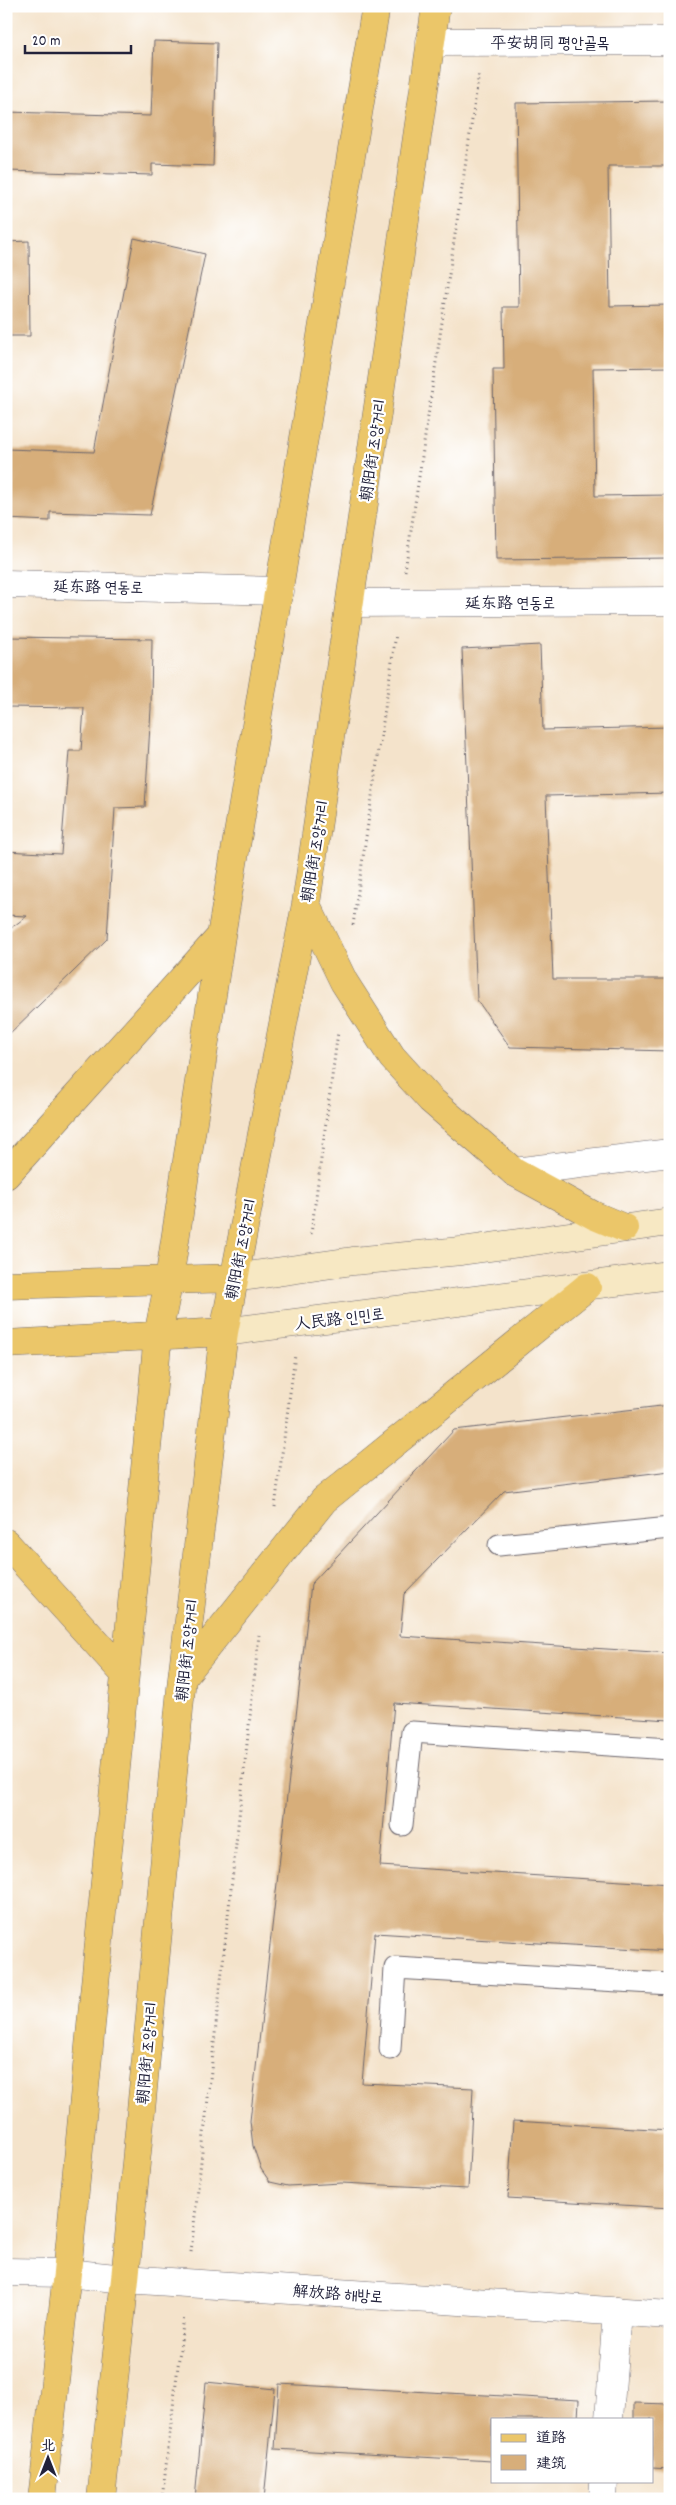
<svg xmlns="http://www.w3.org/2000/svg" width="676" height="2505" font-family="Dekko,'LXGW WenKai TC','Poor Story',sans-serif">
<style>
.building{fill:#d7ae7a}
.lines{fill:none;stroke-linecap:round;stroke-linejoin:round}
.service-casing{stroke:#6c666d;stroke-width:23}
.minor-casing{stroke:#6c666d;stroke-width:29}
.tertiary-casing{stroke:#6c666d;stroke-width:29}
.secondary-casing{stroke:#6c666d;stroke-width:29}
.primary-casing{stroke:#6c666d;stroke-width:29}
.path{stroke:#6c666d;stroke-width:3;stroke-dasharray:1 4;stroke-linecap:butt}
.service{stroke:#fff;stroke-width:21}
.minor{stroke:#fff;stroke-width:28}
.tertiary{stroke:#fff;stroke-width:28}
.secondary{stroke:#f7e8c3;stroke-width:28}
.primary{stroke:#ebc669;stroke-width:28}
.labels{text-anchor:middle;stroke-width:4.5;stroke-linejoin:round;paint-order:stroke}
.street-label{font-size:16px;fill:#22223b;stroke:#fff}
</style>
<rect width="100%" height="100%" fill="#fff"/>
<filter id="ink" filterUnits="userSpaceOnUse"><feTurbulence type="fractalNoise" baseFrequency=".02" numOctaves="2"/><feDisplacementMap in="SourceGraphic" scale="10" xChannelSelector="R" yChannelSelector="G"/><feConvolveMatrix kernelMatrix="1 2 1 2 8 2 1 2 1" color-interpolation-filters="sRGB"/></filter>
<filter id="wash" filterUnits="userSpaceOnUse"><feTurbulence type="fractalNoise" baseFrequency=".0096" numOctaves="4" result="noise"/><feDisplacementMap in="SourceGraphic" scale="20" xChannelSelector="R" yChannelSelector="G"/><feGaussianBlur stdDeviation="1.12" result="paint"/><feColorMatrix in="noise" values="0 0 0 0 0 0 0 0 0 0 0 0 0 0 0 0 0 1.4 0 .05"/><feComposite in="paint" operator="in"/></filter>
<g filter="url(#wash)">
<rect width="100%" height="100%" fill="#f4e3cb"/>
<g id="blocks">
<!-- building -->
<path class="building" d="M154,41L217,43L213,166L152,164V175L6,171V112L151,116Z
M670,101V166H608L610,306L670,305V367L593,368L595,496L670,495V558L496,560L493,369H504L503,307H519L516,103Z
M134,238L205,254L150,515L50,512V521L6,519V449L94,452Z
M29,241L30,336H6V242Z
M6,637L152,639L151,709L145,807L115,808L107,939L6,1037V932L27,916L6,915V851L61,854L69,751H81L84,708L6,707Z
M540,645L543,730L670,727V793L546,796L553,979H670V1051L510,1047L477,1000L462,649Z
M670,1405V1471L504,1491L404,1594L400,1636L670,1653V1720L394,1703L380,1866L670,1884V1951L375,1933L362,2083L473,2088L468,2189L341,2183L288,2186L270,2182L261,2169L253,2146L250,2121L311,1584L454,1430Z
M513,2121L670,2130V2208L508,2198Z
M206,2382L275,2389L264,2499H195Z
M279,2384L579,2400L578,2419H492V2461L275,2449Z
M634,2403L670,2404V2469L652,2468V2419H634Z"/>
</g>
</g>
<g filter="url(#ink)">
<use href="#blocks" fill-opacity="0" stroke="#6c666d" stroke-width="1"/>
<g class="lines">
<!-- service casing -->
<g class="service-casing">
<path id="service" d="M499,1545L670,1528
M402,1825L412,1732L670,1749
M390,2049L395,1968L670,1984"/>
</g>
<!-- minor casing -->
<g class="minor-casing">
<path id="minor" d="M430,42L670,41
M6,584L280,591
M351,603L670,601
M609,2419L617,2311
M603,2499L604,2481"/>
</g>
<!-- tertiary casing -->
<g class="tertiary-casing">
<path id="tertiary" d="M514,1172L670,1153
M6,2272L67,2273L125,2279L670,2315"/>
</g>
<!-- secondary casing -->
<g class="secondary-casing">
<path id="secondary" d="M234,1278L353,1261L461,1251L670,1222
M224,1332L670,1275"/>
</g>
<!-- primary casing -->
<g class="primary-casing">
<path id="primary" d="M306,904L344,982L392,1057L431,1100L514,1172L593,1215L624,1228
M6,1175L221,936
M6,1285L234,1278
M6,1344L224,1332
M6,1543L123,1672
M182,1678L324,1500L587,1287
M42,2499L67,2273L158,1335L169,1280L221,936L376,6
M101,2499L125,2279L182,1678L224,1332L306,904L436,6"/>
</g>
<!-- path -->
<path class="path" d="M405,571L479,73
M353,925L396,634
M311,1234L338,1032
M275,1507L295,1355
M191,2252L259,1635
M162,2499L184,2316"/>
<!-- service -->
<use href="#service" class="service"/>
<!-- minor -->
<use href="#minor" class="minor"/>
<!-- tertiary -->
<use href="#tertiary" class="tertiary"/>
<!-- secondary -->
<use href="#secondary" class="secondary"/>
<!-- primary -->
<use href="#primary" class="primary"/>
</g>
</g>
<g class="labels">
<!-- street labels -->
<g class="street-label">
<text x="550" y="48">平安胡同 평안골목</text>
<text transform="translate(372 450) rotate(-82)" y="6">朝阳街 조양거리</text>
<text transform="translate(98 586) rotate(1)" y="6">延东路 연동로</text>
<text x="510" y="608">延东路 연동로</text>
<text transform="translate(314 851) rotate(-81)" y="6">朝阳街 조양거리</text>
<text transform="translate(240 1249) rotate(-79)" y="6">朝阳街 조양거리</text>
<text transform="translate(339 1318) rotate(-7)" y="6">人民路 인민로</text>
<text transform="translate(186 1650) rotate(-84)" y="6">朝阳街 조양거리</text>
<text transform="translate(146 2053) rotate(-85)" y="6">朝阳街 조양거리</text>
<text transform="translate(338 2293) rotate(4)" y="6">解放路 해방로</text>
</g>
</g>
<!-- margin -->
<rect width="676" height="2505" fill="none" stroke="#fff" stroke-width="25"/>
<!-- legend -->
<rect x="491" y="2418" width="162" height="65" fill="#ffffff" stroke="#a7a7b1"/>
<rect x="501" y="2434" width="25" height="8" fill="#ebc669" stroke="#a7a7b1"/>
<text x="536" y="2442" font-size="15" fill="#22223b">道路</text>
<rect x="501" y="2455" width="25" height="15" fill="#d7ae7a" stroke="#a7a7b1"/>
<text x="536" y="2468" font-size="15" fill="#22223b">建筑</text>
<!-- north arrow -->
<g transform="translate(48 2458)" stroke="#ffffff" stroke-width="4" paint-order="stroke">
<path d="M0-4L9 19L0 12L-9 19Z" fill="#22223b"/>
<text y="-8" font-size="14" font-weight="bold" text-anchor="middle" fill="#22223b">北</text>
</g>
<!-- scale -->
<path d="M25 45v8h106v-8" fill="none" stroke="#22223b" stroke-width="2.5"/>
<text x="32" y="45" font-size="15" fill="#22223b" stroke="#ffffff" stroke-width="4" paint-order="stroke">20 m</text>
</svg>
